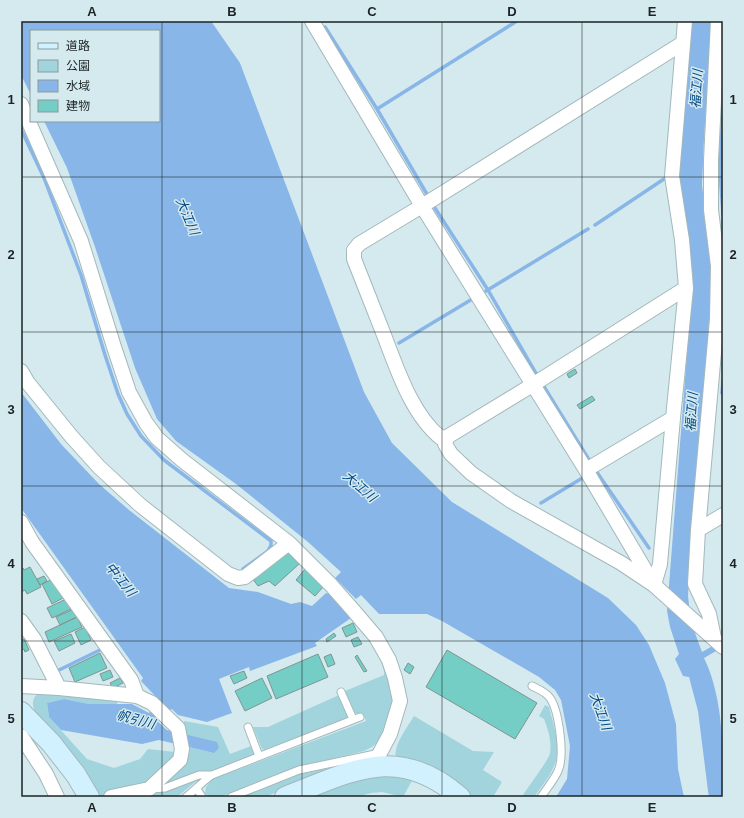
<svg xmlns="http://www.w3.org/2000/svg" width="744" height="818" font-family="Helvetica,'Noto Sans JP',sans-serif">
<style>
.green{fill:#a1d4dc}
.water{fill:#89b6e8}
.lines{fill:none;stroke-linecap:round;stroke-linejoin:round}
.stream{stroke:#89b6e8;stroke-width:3.5}
.building{fill:#75cec6;stroke:#809492}
.lane-casing{stroke:#a3b8bb;stroke-width:9}
.street-casing{stroke:#a3b8bb;stroke-width:16}
.secondary-casing{stroke:#a3b8bb;stroke-width:22}
.lane{stroke:#fff;stroke-width:7}
.street{stroke:#fff;stroke-width:14}
.secondary{stroke:#d1f1ff;stroke-width:20}
.grid{fill:none;stroke:#1b2325;stroke-width:1;stroke-opacity:0.55}
.labels{text-anchor:middle;stroke-width:3;stroke-linejoin:round;paint-order:stroke}
.water-label{font-size:13px;font-style:italic;fill:#004883;stroke:#d5eaee}
.neatline{fill:none;stroke:#1b2325;stroke-width:1.5}
.grid-label{font-size:13px;text-anchor:middle;font-weight:bold;fill:#1b2325}
</style>
<rect width="100%" height="100%" fill="#d5eaee"/>
<!-- green -->
<path class="green" d="M377,649H380L396,701L385,730L378,742L372,747L364,751L302,766L220,797H209L205,793L206,787L213,779L366,721L363,714L355,713L345,691L384,675V671Z
M42,691L118,698L117,705L89,704L64,699L47,703L49,717L87,759L114,768L140,759L148,749L175,752L177,758L151,782L136,789L105,793L107,797H96L36,716C32,704 30,698 42,691Z
M339,695L349,715L346,720L267,751L262,749L253,727H268Z
M545,705L549,707C553,723 560,743 556,760C553,773 542,786 534,797H522C527,788 549,760 550,753C552,742 548,729 544,719L539,716Z
M414,716L473,751L494,752L483,770L502,782L493,797H469L396,759C393,745 407,728 414,716Z
M184,721L218,727L230,754L251,746L255,755L215,772L202,771L172,783H165L188,747L214,753L184,734Z
M357,762L316,776L265,797H241L296,775Z
M370,773L414,777L403,797L382,792L371,793L357,797H302Z
M199,779L177,797H128L158,793Z"/>
<!-- water -->
<path class="water" d="M21,21H211L240,63L364,392L392,443L452,502L608,598L636,625L649,645L665,683L676,724L678,769L684,797H556L567,779L570,746L561,700L555,690L539,677L442,621L427,614H379L361,595L356,599L335,578L341,572L308,542L236,484L176,441L157,419L135,368L95,247L67,168L44,121H159V31H31V95L21,75Z
M691,21H712L704,139L702,185L712,268L705,391L690,557L688,596L691,622L702,652L723,640V647L704,658C724,699 723,752 723,797H709L708,791L698,711L689,677L683,676L675,659L679,654L670,627L667,611L693,277L678,179Z
M21,392L61,444L99,484L129,510L229,588L258,592L291,604L300,602L312,606L326,593L329,594L332,592L351,618L315,643L317,646L250,671L249,667L219,679L232,713L207,722L178,715L172,709L165,713L158,699L141,681L143,678L21,508Z
M64,699L89,704H132L149,713L152,709L159,715L154,718L167,730L217,742L219,748L214,753L159,740L142,744L61,730L49,717L47,703Z"/>
<g class="lines">
<!-- stream -->
<path class="stream" d="M325,27L377,109L428,196
M723,105L720,172L723,213
M377,109L517,21
M21,129L44,178L81,275L105,355L118,394L127,414L141,436L164,460L271,541V545L268,551L243,569
M433,205L488,290L537,375
M595,225L664,179
M486,291L588,229
M399,343L474,298
M543,385L591,463
M722,393L723,381
M594,468L649,548
M541,503L584,477
M57,671L102,649"/>
</g>
<!-- building -->
<path class="building" d="M575,369L577,373L569,378L567,374Z
M592,396L595,400L580,409L577,405Z
M286,551L299,564L275,586L269,581L258,586L252,578L261,570L263,572Z
M30,567L41,587L27,594L25,590L21,592V569L23,568L24,570Z
M305,569L324,586L315,596L296,580Z
M44,576L47,581L40,585L37,579Z
M53,579L63,598L52,604L42,584Z
M66,599L71,609L52,618L47,608Z
M74,609L77,617L60,625L56,617Z
M77,617L82,627L49,642L45,632Z
M353,623L357,632L346,637L342,628Z
M85,627L91,640L81,645L75,632Z
M334,633L336,636L327,642L326,639Z
M71,634L75,643L59,651L54,641Z
M358,637L362,644L354,647L351,640Z
M24,639L29,650L25,652L24,649L21,651V640Z
M447,650L537,703L515,739L426,687Z
M100,653L107,668L75,682L69,668Z
M318,654L328,677L276,699L267,676Z
M331,654L335,664L328,667L324,657Z
M357,655L367,671L364,672L355,657Z
M408,663L414,667L410,674L404,670Z
M110,670L113,677L103,681L100,674Z
M244,671L247,678L234,684L230,676Z
M120,678L123,683L113,688L110,683Z
M262,678L272,698L245,711L235,691Z"/>
<g class="lines">
<!-- lane casing -->
<g class="lane-casing">
<path id="lane" d="M532,686C538,689 546,692 550,698C559,711 565,756 558,771C554,780 547,788 541,797
M341,692L353,719
M248,727L259,756
M151,789L165,788L199,775H212
M197,789L202,797
M186,797C195,790 202,782 212,775L360,717
M231,797L299,770L380,753"/>
</g>
<!-- street casing -->
<g class="street-casing">
<path id="street" d="M312,21L422,206L586,470L654,585L723,647
M685,21L672,176L682,240L686,288L673,418L660,564L654,585L621,563L511,501L471,473L451,454L445,444L447,437L534,384L686,288
M21,104L81,241L114,347L129,392L146,423L157,438L182,460L289,543L331,585L353,610L376,637L389,660L395,678L400,701L390,734L373,766
M21,371L28,383L71,436L99,467L140,505L228,574L238,578L245,577L289,543
M447,437L441,438C412,415 397,369 384,335C374,310 364,284 354,259V250L359,244L422,206L683,43
M586,470L673,418
M21,522L32,542L131,680L137,696
M698,530L723,515
M21,621L34,639L59,688
M714,638L709,614L695,584L698,530L717,319L718,266L711,210V160L718,21
M21,686L59,688L137,696L152,703L178,728L182,749L180,760L149,789L111,797
M21,736L46,774L57,797"/>
</g>
<!-- secondary casing -->
<g class="secondary-casing">
<path id="secondary" d="M21,712L51,743L76,775L89,797
M285,797C353,771 397,743 460,797"/>
</g>
<!-- lane -->
<use href="#lane" class="lane"/>
<!-- street -->
<use href="#street" class="street"/>
<!-- secondary -->
<use href="#secondary" class="secondary"/>
</g>
<!-- grid -->
<path class="grid" d="M162,21V797M302,21V797M442,21V797M582,21V797M21,177H723M21,332H723M21,486H723M21,641H723"/>
<g class="labels">
<!-- water labels -->
<g class="water-label">
<text transform="translate(696 89) rotate(-86)" y="5">福江川</text>
<text transform="translate(188 216) rotate(67)" y="5">大江川</text>
<text transform="translate(691 412) rotate(-86)" y="5">福江川</text>
<text transform="translate(360 486) rotate(41)" y="5">大江川</text>
<text transform="translate(121 579) rotate(51)" y="5">中江川</text>
<text transform="translate(601 711) rotate(70)" y="5">大江川</text>
<text transform="translate(136 719) rotate(15)" y="5">帆引川</text>
</g>
</g>
<!-- border -->
<rect width="744" height="818" fill="none" stroke="#d5eaee" stroke-width="44"/>
<!-- legend -->
<rect x="30" y="30" width="130" height="92" fill="#d5eaee" stroke="#8b9a9e"/>
<rect x="38" y="43" width="20" height="6" fill="#d1f1ff" stroke="#8b9a9e"/>
<text x="66" y="50" font-size="12" fill="#1b2325">道路</text>
<rect x="38" y="60" width="20" height="12" fill="#a1d4dc" stroke="#8b9a9e"/>
<text x="66" y="70" font-size="12" fill="#1b2325">公園</text>
<rect x="38" y="80" width="20" height="12" fill="#89b6e8" stroke="#8b9a9e"/>
<text x="66" y="90" font-size="12" fill="#1b2325">水域</text>
<rect x="38" y="100" width="20" height="12" fill="#75cec6" stroke="#8b9a9e"/>
<text x="66" y="110" font-size="12" fill="#1b2325">建物</text>
<rect x="22" y="22" width="700" height="774" class="neatline"/>
<g class="grid-label">
<text x="92" y="16">A</text>
<text x="232" y="16">B</text>
<text x="372" y="16">C</text>
<text x="512" y="16">D</text>
<text x="652" y="16">E</text>
<text x="11" y="104">1</text>
<text x="733" y="104">1</text>
<text x="11" y="259">2</text>
<text x="733" y="259">2</text>
<text x="11" y="414">3</text>
<text x="733" y="414">3</text>
<text x="11" y="568">4</text>
<text x="733" y="568">4</text>
<text x="11" y="723">5</text>
<text x="733" y="723">5</text>
<text x="92" y="812">A</text>
<text x="232" y="812">B</text>
<text x="372" y="812">C</text>
<text x="512" y="812">D</text>
<text x="652" y="812">E</text>
</g>
</svg>
